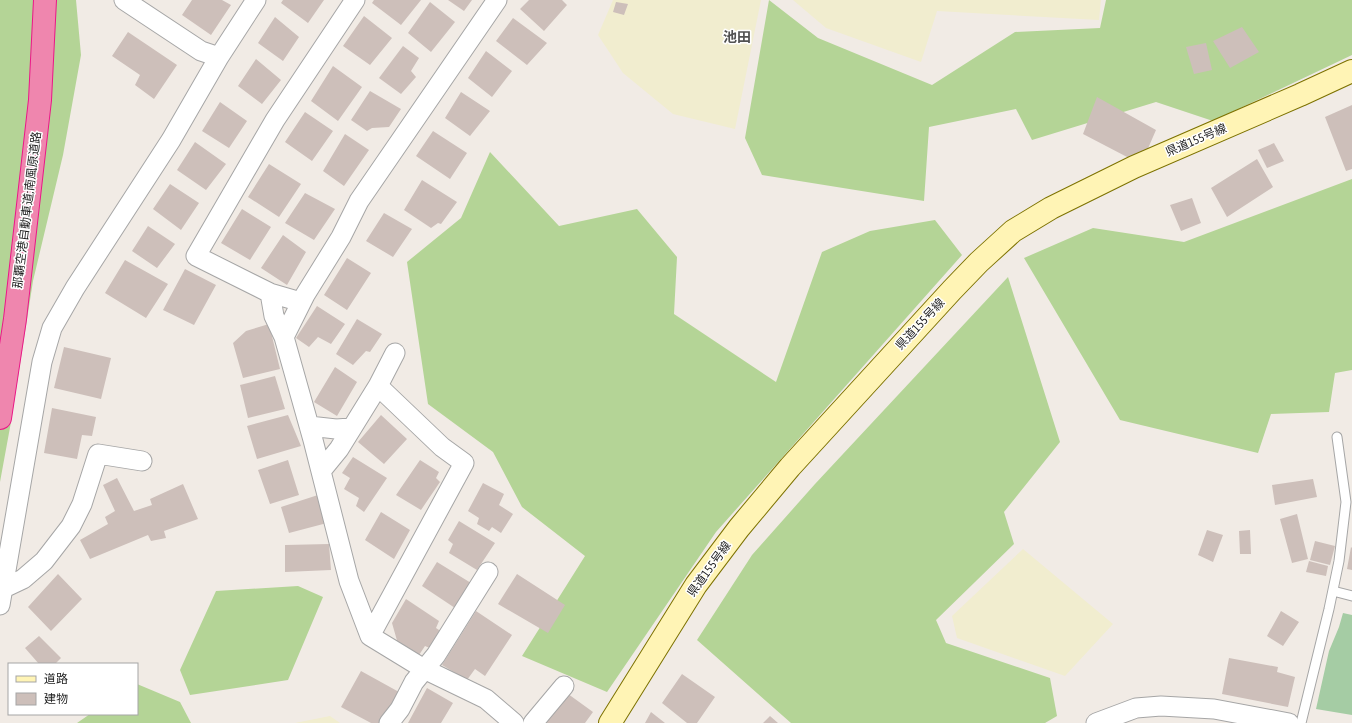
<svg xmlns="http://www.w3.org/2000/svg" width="1352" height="723" font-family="'Asap Condensed','Noto Sans JP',sans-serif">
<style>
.farmland{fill:#f1edcf}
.forest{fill:#b4d496}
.cemetery{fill:#a5cca4}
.building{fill:#cdbfba}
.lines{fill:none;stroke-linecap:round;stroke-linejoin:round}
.lane-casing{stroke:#a6a6a6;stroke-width:11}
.street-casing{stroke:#a6a6a6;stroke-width:21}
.secondary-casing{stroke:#7d7200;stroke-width:24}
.highway-casing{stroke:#eb1688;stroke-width:24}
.lane{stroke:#fff;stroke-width:9}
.street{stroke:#fff;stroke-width:19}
.secondary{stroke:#fff4b5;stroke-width:22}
.highway{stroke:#ef86ae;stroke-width:22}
.labels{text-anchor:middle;stroke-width:3;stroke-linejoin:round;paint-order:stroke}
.street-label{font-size:12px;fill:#1f1f1f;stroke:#fff}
.quarter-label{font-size:14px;font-weight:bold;fill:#525252;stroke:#fff}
</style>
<rect width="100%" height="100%" fill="#f1ebe5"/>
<!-- farmland -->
<path class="farmland" d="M613,0H761L735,129L673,114L623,73L598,35Z
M793,0H1101L1099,20L937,11L921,62L826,28Z
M1023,549L1113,624L1065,676L957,638L952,616Z
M330,716L340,723H295Z"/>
<!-- forest -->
<path class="forest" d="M0,0H76L81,55L63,155L33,281L11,422L0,482Z
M769,0L818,38L932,85L1015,32L1100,28L1106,0H1352V55L1213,121L1156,102L1032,140L1016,109L929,127L924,201L762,175L745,138Z
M490,152L559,226L637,209L677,257L674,314L776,382L822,252L870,231L935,220L962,255L716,532L607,692L522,656L585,556L522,507L493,452L428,404L407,262L461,218Z
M1352,179V370L1335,373L1329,412L1271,414L1258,453L1120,420L1024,258L1093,228L1184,242Z
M1008,277L1060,442L1004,512L1014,544L936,620L946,643L1050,678L1057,716L1045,723H791L697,640L752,555L815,484Z
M298,586L323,597L288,680L190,695L180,670L216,591Z
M137,684L180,702L191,723H77L90,714H137Z"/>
<!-- cemetery -->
<path class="cemetery" d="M1343,613L1352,615V715L1316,709L1329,651L1339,627Z"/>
<!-- building -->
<path class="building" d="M192,0H222L231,5L211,35L182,15Z
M283,0H324L308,23L281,3Z
M374,0H421L401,25L372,3Z
M448,0H472L464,11Z
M529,0H562L567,5L544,31L520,9Z
M430,2L455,22L431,52L408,33Z
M616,2L628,4L624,15L613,12Z
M364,16L392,38L370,65L343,46Z
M275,17L299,37L283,61L258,43Z
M513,18L547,43L527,65L496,41Z
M1242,27L1259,52L1230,68L1213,41Z
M128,32L177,65L154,99L135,85L140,75L112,56Z
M1206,43L1212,70L1194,74L1186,47Z
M403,46L419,58L411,71L416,77L401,94L379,78Z
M486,51L512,71L492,97L468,78Z
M256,59L281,80L262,104L238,86Z
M333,66L362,87L338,121L311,101Z
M370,91L401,109L389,127L372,128L367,131L351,120Z
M461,92L490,111L470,136L445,118Z
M1097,97L1156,130L1146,153L1129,158L1083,134Z
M220,102L247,121L229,148L202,131Z
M1352,105V169L1346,171L1325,117Z
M305,112L333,131L312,161L285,142Z
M433,131L467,153L450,179L416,156Z
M345,134L369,150L344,186L323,171Z
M195,142L226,164L206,190L177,170Z
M1274,143L1284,161L1267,168L1258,150Z
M1257,159L1273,187L1227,217L1211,188Z
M269,164L301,184L279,217L248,197Z
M422,180L457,202L441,224L438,223L431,228L404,210Z
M170,184L199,203L181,230L153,209Z
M305,193L335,209L314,240L285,223Z
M1192,198L1201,223L1181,231L1170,205Z
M242,209L271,227L250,260L221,243Z
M384,213L412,229L393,257L366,241Z
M148,226L175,244L157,268L132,251Z
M283,235L306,252L287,285L261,268Z
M347,258L371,273L347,310L324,295Z
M125,260L168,284L146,318L105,293Z
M185,269L216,285L194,325L163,310Z
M317,306L345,324L331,344L318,337L309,347L296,338Z
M357,319L382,334L370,352L366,351L353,365L336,354Z
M269,324L280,369L243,378L233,343L246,331Z
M64,347L111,358L101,399L54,388Z
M335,367L357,382L337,416L314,402Z
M275,376L285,409L248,418L240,385Z
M52,408L96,417L92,436L82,435L77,459L44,453Z
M288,415L301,446L257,459L247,426Z
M381,415L407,439L384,464L358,442Z
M353,457L387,478L364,512L356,506L359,498L344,489L350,478L342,473Z
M288,460L299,495L270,504L258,470Z
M420,460L439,472L436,478L440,482L421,510L396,495Z
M117,478L134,511L152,505L150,499L183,484L198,519L164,531L166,538L151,541L148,535L90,559L80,540L108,524L105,517L115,511L103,485Z
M1313,479L1317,497L1275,505L1272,485Z
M483,483L504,494L499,505L513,514L501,533L492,527L489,531L477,524L479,518L468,511Z
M318,495L327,523L289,533L281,507Z
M381,512L410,530L394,559L365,540Z
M1297,514L1308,559L1292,563L1280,519Z
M459,521L495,543L477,570L449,553L453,544L448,540Z
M1207,530L1223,535L1213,562L1198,555Z
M1250,530L1251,554H1240L1239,531Z
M1315,541L1335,546L1330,565L1310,560Z
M329,544L331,570L285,572V545Z
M1351,547L1352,548V570L1347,569Z
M1309,561L1328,566L1326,576L1306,572Z
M437,562L471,583L455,608L422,586Z
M58,574L82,599L51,631L28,607Z
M517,574L565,605L548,633L498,604Z
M406,599L439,621L436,628L442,632L432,649L425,646L419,655L398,644L392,623Z
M476,611L512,635L485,676L475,669L467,680L442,665Z
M1281,611L1299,622L1283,646L1267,636Z
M39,636L61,658L55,664H39L25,648Z
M1229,658L1278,667L1277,672L1295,677L1288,707L1222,694Z
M361,671L399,692L382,723H371L341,707Z
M682,674L715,697L697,723H687L662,703Z
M427,688L453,703L441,723H408Z
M564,691L593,712L585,723H542Z
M651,712L665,723H645Z
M770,716L778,723H763Z"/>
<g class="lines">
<!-- lane casing -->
<g class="lane-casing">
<path id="lane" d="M1333,591L1352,596
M1301,723L1329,609L1339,561L1346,502L1337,437"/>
</g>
<!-- street casing -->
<g class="street-casing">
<path id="street" d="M124,0L201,51L219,57
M270,293L274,316L284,337L313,440L349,581L370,636L424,669L486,699L514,723
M301,302L270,293L196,256L275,120L355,0
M284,337L305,295L341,237L359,201L497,0
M378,386L395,353
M309,426L336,429L351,428
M321,471L339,449L378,386L442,447L464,463L370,636
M4,588L23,579L44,561L71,526L82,504L98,454L142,461
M0,605L42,362L52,328L75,288L171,140L219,57L256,0
M389,723L400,709L414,682L436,655L488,572
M533,723L564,686
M1096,723L1136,708L1161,706L1214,709L1289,723"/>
</g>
<!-- secondary casing -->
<g class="secondary-casing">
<path id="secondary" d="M610,723L696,585L739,528L790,467L952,290L979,262L1013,231L1051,208L1134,167L1300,95L1352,71"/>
</g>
<!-- highway casing -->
<g class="highway-casing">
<path id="highway" d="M0,418L15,319L40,100L45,0"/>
</g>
<!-- lane -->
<use href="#lane" class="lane"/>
<!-- street -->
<use href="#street" class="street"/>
<!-- secondary -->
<use href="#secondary" class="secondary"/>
<!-- highway -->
<use href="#highway" class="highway"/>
</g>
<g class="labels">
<!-- street labels -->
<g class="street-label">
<text transform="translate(1196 140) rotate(-23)" y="4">県道155号線</text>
<text transform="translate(27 210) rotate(-83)" y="4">那覇空港自動車道;南風原道路</text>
<text transform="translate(920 324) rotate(-47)" y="4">県道155号線</text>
<text transform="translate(709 569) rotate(-54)" y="4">県道155号線</text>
</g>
<!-- quarter labels -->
<g class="quarter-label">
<text x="737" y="42">池田</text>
</g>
</g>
<!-- legend -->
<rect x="8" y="663" width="130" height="52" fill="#ffffff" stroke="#a5a5a5"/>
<rect x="16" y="676" width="20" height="6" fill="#fff4b5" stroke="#a5a5a5"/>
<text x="44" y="683" font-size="12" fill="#1f1f1f">道路</text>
<rect x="16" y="693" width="20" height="12" fill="#cdbfba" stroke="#a5a5a5"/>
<text x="44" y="703" font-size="12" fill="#1f1f1f">建物</text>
</svg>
